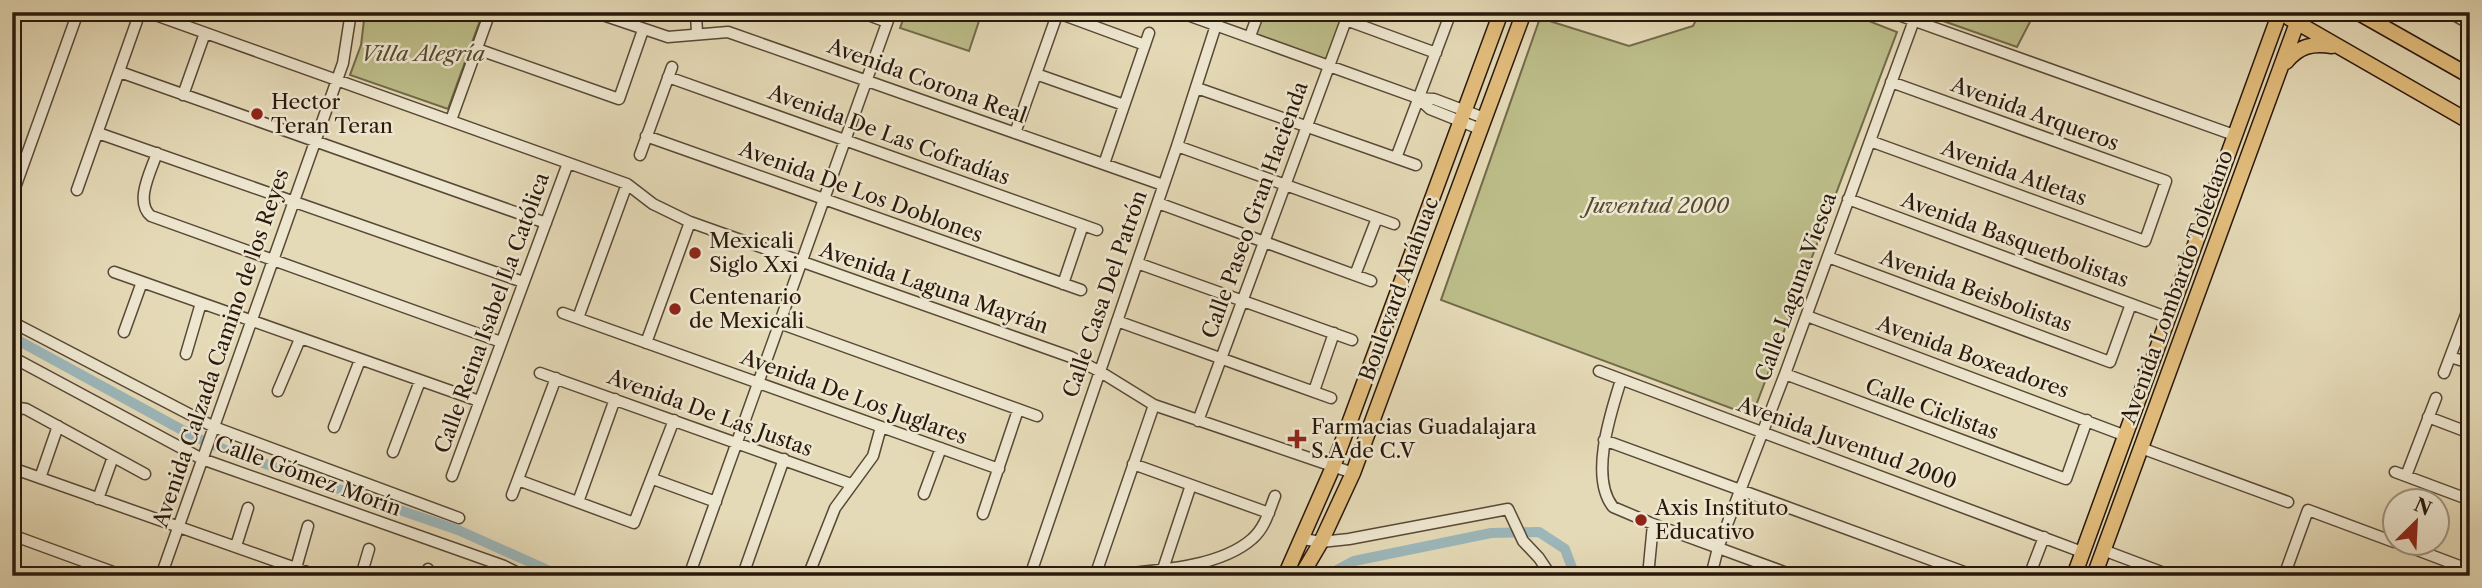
<svg xmlns="http://www.w3.org/2000/svg" width="2482" height="588" font-family="'Libre Caslon Text',serif">
<style>
.green{fill:#bcbd89;stroke:#726a4a;stroke-width:2}
.lines{fill:none;stroke-linecap:round;stroke-linejoin:round}
.canal{stroke:#9cb7bb;stroke-width:10}
.minor-casing{stroke:#584836;stroke-width:13}
.major-casing{stroke:#29180b;stroke-width:17}
.minor{stroke:#eee7d0;stroke-width:10}
.major{stroke:#e2bd7c;stroke-width:14}
.poi-dot{fill:#8f2418;stroke:#eee7d0;stroke-width:2.5}
.labels{text-anchor:middle;stroke-width:5;stroke-linejoin:round;paint-order:stroke}
.park-label{font-size:21px;font-style:italic;fill:#554a31;stroke:#eee7d0}
.street-label{font-size:21px;fill:#29180b;stroke:#eee7d0}
.poi-label{font-size:21px;fill:#29180b;stroke:#eee7d0;text-anchor:start}
</style>
<rect width="100%" height="100%" fill="#e5dab7"/>
<filter id="stains"><feTurbulence type="fractalNoise" baseFrequency=".00286" numOctaves="4"/><feColorMatrix values="0 0 0 0 .2 0 0 0 0 .09 0 0 0 0 .02 0 0 0 .5 -.17"/></filter>
<radialGradient id="worn" r=".72"><stop offset=".6" stop-color="#630" stop-opacity="0"/><stop offset="1" stop-color="#630" stop-opacity=".3"/></radialGradient>
<!-- green -->
<path class="green" d="M365,12H483L448,109L350,75L361,45Z
M906,12H982L969,51L900,28Z
M1263,12H1344L1327,61L1255,35Z
M1700,12H1846L1897,32L1752,416L1441,300L1540,18L1629,46L1693,26Z
M1930,12H2035L2017,47L1929,16Z"/>
<g class="lines">
<!-- canal -->
<path class="canal" d="M12,337L195,437L228,451L458,530L561,576
M1326,576L1354,561L1491,533L1539,532L1565,549L1575,576"/>
<!-- minor casing -->
<g class="minor-casing">
<path id="minor" d="M147,12L627,184L653,204L690,222L1071,357L1099,371L1154,405L1353,473
M594,12L668,37L728,32L1163,185
M696,12L697,34
M860,12L887,22
M1179,12L1418,98L1434,99L1484,118
M1890,12L2234,135
M2449,12L2470,24
M1058,13L1145,45
M12,19L15,12
M1346,20L1436,53
M1250,36L1259,12
M477,49L619,99L643,30
M120,72L546,223
M1036,74L1124,105
M668,77L1097,230
M1197,88L1416,165
M183,95L205,33
M1418,98L1430,109L1480,129
M451,120L490,12
M98,133L523,282
M1015,133L1058,12
M646,136L1081,290
M1870,141L2145,241L2166,181L1891,82
M1177,146L1394,224
M157,153C151,171 134,202 151,216L501,342
M640,155L672,67
M1396,158L1451,12
M1104,164L1149,33
M77,190L140,12
M12,196L78,12
M1848,199L2169,318
M1158,203L1371,281
M1828,257L2110,362L2131,304
M1137,263L1352,340
M114,272L479,401
M1355,275L1377,218
M1063,284L1083,225
M563,313L999,469
M1807,316L2126,436
M578,318L627,184
M1117,321L1331,398
M12,322L214,427L459,518
M779,323L1037,416
M124,332L142,282
M646,343L690,222
M186,354L201,303
M12,357L202,459L504,566L524,576
M2450,357L2470,363
M1599,371L2082,552
M540,373L851,484
M2444,373L2470,304
M1785,374L2066,479L2087,420
M1621,380C1611,412 1589,477 1613,507L1653,524L1795,576
M278,391L300,339
M1314,391L1334,333
M12,407L26,409L145,474
M2428,417L2470,433
M1198,421L1349,12
M334,427L360,360
M1604,440L1975,576
M2141,448L2288,502
M393,452L420,381
M1133,464L1269,513
M12,468L318,576
M2395,472L2470,500
M452,476L568,163
M2406,476L2436,398
M40,478L58,426
M653,479L716,502
M518,480L634,523L674,420
M924,494L941,448
M512,495L556,378
M98,499L113,457
M578,502L615,399
M983,514L1018,410
M12,535L124,576
M1303,539L1321,542L1349,539L1508,509L1523,541L1539,558L1551,576
M2396,542L2470,570
M236,546L248,508
M2103,550L2172,576
M296,568L308,526
M1163,569L1191,485
M2287,570L2303,576
M161,576L343,63L351,12
M361,576L369,549
M426,576L428,569
M689,576L891,12
M762,576L745,569L784,459
M808,576L835,508L873,456L881,427
M1030,576L1177,146L1216,25
M1095,576L1154,405
M1100,576C1145,571 1217,570 1252,539C1265,528 1269,511 1275,496
M1648,576L1653,524
M1711,576L1718,548L1785,374L1917,12
M2029,576L2044,537
M2284,576L2308,510L2394,542
M2455,576L2470,558"/>
</g>
<!-- major casing -->
<g class="major-casing">
<path id="major" d="M2357,12L2470,76
M2289,18L2470,122
M2286,62C2299,46 2312,43 2332,46
M1285,576L1333,467L1501,12
M1301,576L1321,542L1353,473L1524,12
M2074,576L2280,12
M2094,576L2301,12"/>
</g>
<!-- minor -->
<use href="#minor" class="minor"/>
<!-- major -->
<use href="#major" class="major"/>
</g>
<!-- markers -->
<g class="poi-dot">
<circle cx="257" cy="114" r="7"/>
<circle cx="695" cy="253" r="7"/>
<circle cx="675" cy="309" r="7"/>
<path d="M1293.5 428.5h7v7h7v7h-7v7h-7v-7h-7v-7h7z"/>
<circle cx="1641" cy="520" r="7"/>
</g>
<g class="labels">
<!-- park labels -->
<g class="park-label">
<text x="423" y="61">Villa Alegría</text>
<text x="1657" y="213">Juventud 2000</text>
</g>
<!-- street labels -->
<g class="street-label">
<text transform="translate(927 81) rotate(20)" y="7">Avenida Corona Real</text>
<text transform="translate(2035 114) rotate(20)" y="7">Avenida Arqueros</text>
<text transform="translate(889 135) rotate(20)" y="7">Avenida De Las Cofradías</text>
<text transform="translate(2014 173) rotate(20)" y="7">Avenida Atletas</text>
<text transform="translate(861 192) rotate(20)" y="7">Avenida De Los Doblones</text>
<text transform="translate(1255 210) rotate(-70)" y="7">Calle Paseo Gran Hacienda</text>
<text transform="translate(2015 240) rotate(20)" y="7">Avenida Basquetbolistas</text>
<text transform="translate(1796 287) rotate(-70)" y="7">Calle Laguna Viesca</text>
<text transform="translate(2177 287) rotate(-70)" y="7">Avenida Lombardo Toledano</text>
<text transform="translate(934 288) rotate(19)" y="7">Avenida Laguna Mayrán</text>
<text transform="translate(1399 289) rotate(-70)" y="7">Boulevard Anáhuac</text>
<text transform="translate(1976 291) rotate(20)" y="7">Avenida Beisbolistas</text>
<text transform="translate(1105 294) rotate(-71)" y="7">Calle Casa Del Patrón</text>
<text transform="translate(492 313) rotate(-70)" y="7">Calle Reina Isabel La Católica</text>
<text transform="translate(221 348) rotate(-71)" y="7">Avenida Calzada Camino de los Reyes</text>
<text transform="translate(1973 357) rotate(20)" y="7">Avenida Boxeadores</text>
<text transform="translate(854 397) rotate(20)" y="7">Avenida De Los Juglares</text>
<text transform="translate(1932 409) rotate(20)" y="7">Calle Ciclistas</text>
<text transform="translate(710 413) rotate(20)" y="7">Avenida De Las Justas</text>
<text transform="translate(1847 443) rotate(20)" y="7">Avenida Juventud 2000</text>
<text transform="translate(308 476) rotate(20)" y="7">Calle Gómez Morín</text>
</g>
<!-- poi labels -->
<g class="poi-label">
<text x="271" y="109">Hector<tspan x="271" dy="24">Teran Teran</tspan></text>
<text x="709" y="248">Mexicali<tspan x="709" dy="24">Siglo Xxi</tspan></text>
<text x="689" y="304">Centenario<tspan x="689" dy="24">de Mexicali</tspan></text>
<text x="1311" y="434">Farmacias Guadalajara<tspan x="1311" dy="24">S.A de C.V</tspan></text>
<text x="1655" y="515">Axis Instituto<tspan x="1655" dy="24">Educativo</tspan></text>
</g>
</g>
<!-- margin -->
<rect width="2482" height="588" fill="none" stroke="#e5dab7" stroke-width="42"/>
<rect x="14" y="14" width="2454" height="560" fill="none" stroke="#29180b" stroke-width="3.5"/>
<rect x="21" y="21" width="2440" height="546" fill="none" stroke="#29180b" stroke-width="2"/>
<!-- north arrow -->
<g transform="translate(2416 522) rotate(24)"><circle r="33" fill="#eee7d0" stroke="#9f9481" stroke-width="2"/>
<path d="M0-5L12 26L0 18L-12 26Z" fill="#8f2418"/>
<text y="-10" font-size="19" font-weight="bold" text-anchor="middle" fill="#29180b">N</text>
</g>
<rect width="100%" height="100%" filter="url(#stains)"/>
<rect width="100%" height="100%" fill="url(#worn)"/>
</svg>
